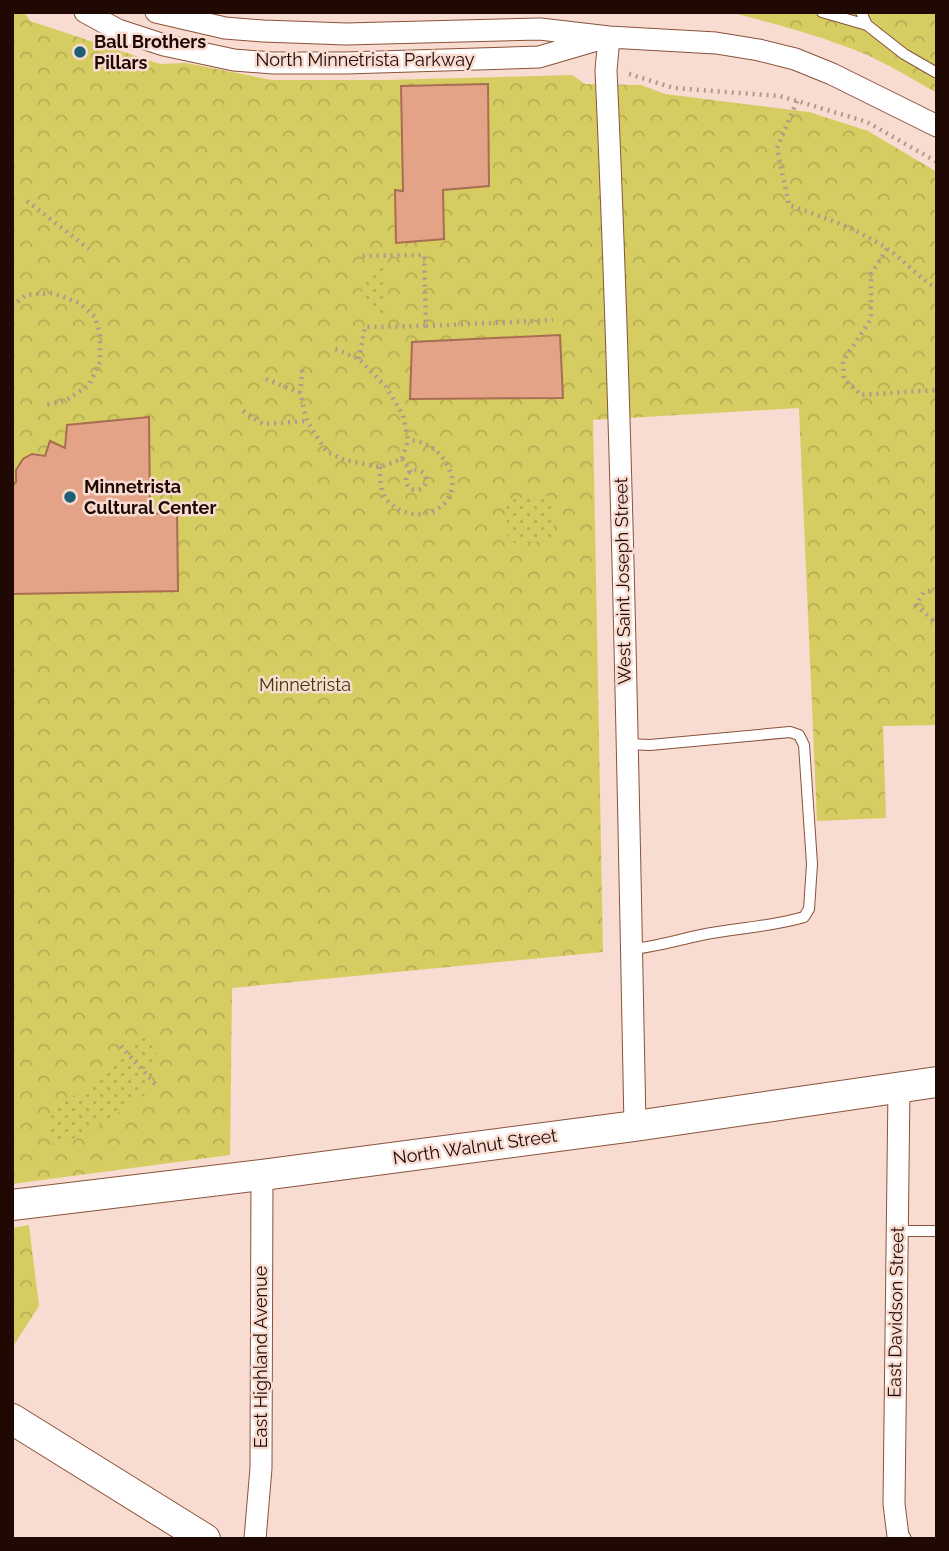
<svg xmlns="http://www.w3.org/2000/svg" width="949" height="1551" font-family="Raleway,sans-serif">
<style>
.park{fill:url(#park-crowns)}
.garden{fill:url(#garden-dots)}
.building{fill:#e4a387;stroke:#a96d52;stroke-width:2}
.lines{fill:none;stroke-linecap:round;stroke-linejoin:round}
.lane-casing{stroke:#8b5238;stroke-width:12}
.street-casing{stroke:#8b5238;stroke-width:23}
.secondary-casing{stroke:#8b5238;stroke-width:32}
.path{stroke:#b2988e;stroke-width:4.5;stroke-dasharray:2 5;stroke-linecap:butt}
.lane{stroke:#fff;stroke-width:10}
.street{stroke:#fff;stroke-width:21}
.secondary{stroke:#fff;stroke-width:30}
.poi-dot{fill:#1f5e74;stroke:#f8dcd1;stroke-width:2.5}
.labels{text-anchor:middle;stroke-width:5;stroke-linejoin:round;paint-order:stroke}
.poi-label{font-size:18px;font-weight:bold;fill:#1f0902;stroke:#f8dcd1;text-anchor:start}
.street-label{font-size:18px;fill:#1f0902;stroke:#f8dcd1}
.park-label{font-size:18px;fill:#3e3a06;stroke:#f8dcd1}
</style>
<defs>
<pattern id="park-crowns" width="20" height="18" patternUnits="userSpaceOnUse" patternTransform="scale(1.75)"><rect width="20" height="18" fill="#d5cc62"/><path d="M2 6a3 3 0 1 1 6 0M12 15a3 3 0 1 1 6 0" fill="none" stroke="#b6ae53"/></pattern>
<pattern id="garden-dots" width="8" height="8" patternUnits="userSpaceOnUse" patternTransform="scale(1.75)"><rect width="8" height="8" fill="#d5cc62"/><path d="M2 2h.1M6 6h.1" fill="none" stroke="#b6ae53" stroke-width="1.8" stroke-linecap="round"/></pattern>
</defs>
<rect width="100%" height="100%" fill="#f8dcd1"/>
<!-- park -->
<path class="park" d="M12,12H24L30,21L160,64L186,63L272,80H385L572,75L585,84L641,85L665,94L809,112L868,131L937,172V725L883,726L886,818L817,821L799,408L593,420L603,952L232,988L230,1155L12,1184Z
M729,12H937V93C907,76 877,57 844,46C807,32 768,22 729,12Z
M29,1225L39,1306L12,1348V1228Z"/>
<!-- garden -->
<path class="garden" d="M386,261L387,320C366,318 352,290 367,273C372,268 379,264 386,261Z
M552,496L554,541L508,543L506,499Z
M144,1032L158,1047L155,1065L148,1093L81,1136L53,1145L48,1125L53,1111L96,1079Z"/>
<!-- building -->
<path class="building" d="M488,84L489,186L443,190L444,239L396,243L395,190L403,191L401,86Z
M560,335L563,398L410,399L412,342Z
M149,417L150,514L177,512L178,591L12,594V486L16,482V470L23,459L32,454L45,456L50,441L65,448L67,425Z"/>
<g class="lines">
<!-- lane casing -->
<g class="lane-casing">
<path id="lane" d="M822,12L867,25
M861,12L867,25L904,54L937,73
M626,744L650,745L790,732L799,735L804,745L812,864L809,909L804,917C771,927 735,928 701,935C677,940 656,947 631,949
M897,1231H937"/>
</g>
<!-- street casing -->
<g class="street-casing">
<path id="street" d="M85,12L118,30L164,45L234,60L273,63H346L539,57L597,40
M156,12L225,28L263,31L346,34L540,29L609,37L716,43L759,50L795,59L832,74L937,126
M609,37L606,70C622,421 628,774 635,1126
M899,1087L894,1504L898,1536L900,1539
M255,1539L261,1468L262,1175"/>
</g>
<!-- secondary casing -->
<g class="secondary-casing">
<path id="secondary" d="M12,1205L262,1175L635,1126L937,1082
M12,1419L205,1539"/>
</g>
<!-- path -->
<path class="path" d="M629,74L674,88L779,96L797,101L867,122L937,162
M797,101L777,148L789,205C822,217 856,228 885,247C904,260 918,277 937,289
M27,201L89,249
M887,249L871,274V319L843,361L844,379L861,395L937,390
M12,306L26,295L53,293L79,303L95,317L100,334V362L89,385L65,401L44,405
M426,326L553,320
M359,359L365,327L426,326L424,255L362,256
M266,379L300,393L307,421L326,451L344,460L380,467L402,459L408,440L403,415L386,387L359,359L333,348
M300,393L303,365
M243,411L263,424L307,421
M402,459L411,472
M380,467C380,477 380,491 386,499C416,534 474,503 444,460C435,447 424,441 408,440
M406 480a10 10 0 1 1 20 0a10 10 0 1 1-20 0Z
M937,590L924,592L916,605L937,624
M121,1046L156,1085"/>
<!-- lane -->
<use href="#lane" class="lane"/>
<!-- street -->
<use href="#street" class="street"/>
<!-- secondary -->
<use href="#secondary" class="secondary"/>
</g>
<!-- markers -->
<g class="poi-dot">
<circle cx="80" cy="52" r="7"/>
<circle cx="70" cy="497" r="7"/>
</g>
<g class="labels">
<!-- poi labels -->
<g class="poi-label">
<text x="94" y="48">Ball Brothers<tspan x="94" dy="21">Pillars</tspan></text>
<text x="84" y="493">Minnetrista<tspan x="84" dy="21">Cultural Center</tspan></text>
</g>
<!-- street labels -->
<g class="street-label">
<text x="365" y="66">North Minnetrista Parkway</text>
<text transform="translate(623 581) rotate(-91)" y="6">West Saint Joseph Street</text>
<text transform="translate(475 1147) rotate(-8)" y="6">North Walnut Street</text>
<text transform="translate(896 1312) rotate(-89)" y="6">East Davidson Street</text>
<text transform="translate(261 1357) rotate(-90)" y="6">East Highland Avenue</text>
</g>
<!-- park labels -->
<g class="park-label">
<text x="305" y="691">Minnetrista</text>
</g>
</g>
<!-- border -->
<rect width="949" height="1551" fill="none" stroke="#1f0902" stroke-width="28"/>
</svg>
